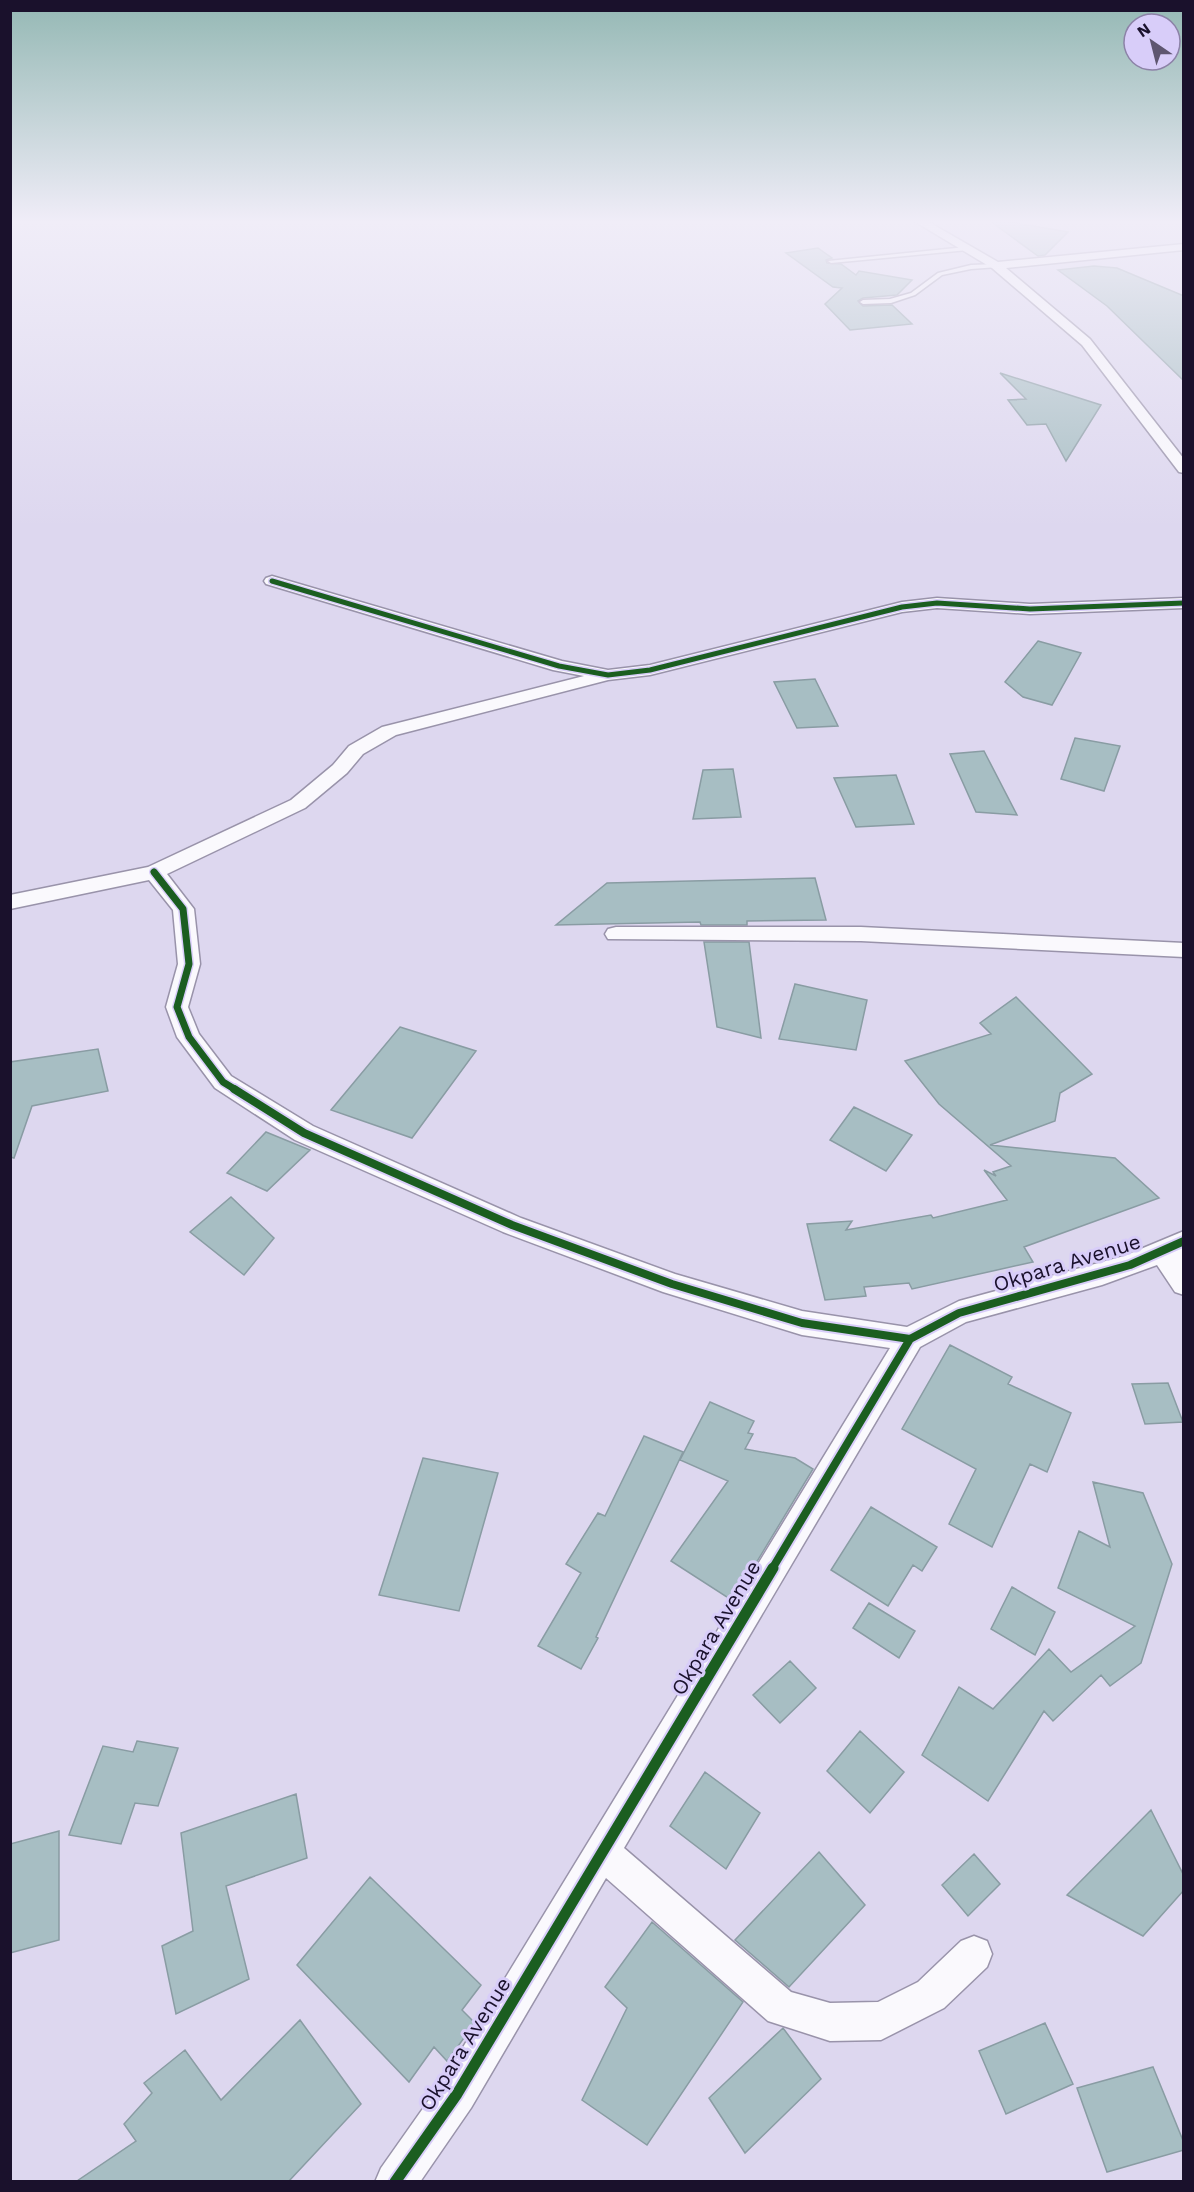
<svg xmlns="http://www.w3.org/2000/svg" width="1194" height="2192" font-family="'Work Sans',sans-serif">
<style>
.building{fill:#a7bec3;stroke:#899ca3;stroke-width:1.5}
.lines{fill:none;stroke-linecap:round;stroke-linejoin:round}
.service-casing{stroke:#9993aa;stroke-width:3}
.minor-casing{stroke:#9993aa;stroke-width:3}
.service{fill:#faf9fd;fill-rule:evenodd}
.minor{fill:#faf9fd;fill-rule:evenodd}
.cycleway-far3-casing{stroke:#d8cdf9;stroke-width:8}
.cycleway-far2-casing{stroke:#d8cdf9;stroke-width:10}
.cycleway-far1-casing{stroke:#d8cdf9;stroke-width:12}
.cycleway-casing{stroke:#d8cdf9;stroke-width:15}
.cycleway-far3{stroke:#1b5e20;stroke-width:5}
.cycleway-far2{stroke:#1b5e20;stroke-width:7}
.cycleway-far1{stroke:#1b5e20;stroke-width:8}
.cycleway{stroke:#1b5e20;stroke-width:11}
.labels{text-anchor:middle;stroke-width:6;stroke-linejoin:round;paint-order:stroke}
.near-street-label{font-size:21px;fill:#1a112c;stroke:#d8cdf9}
</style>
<rect width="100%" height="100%" fill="#ddd7ef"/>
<!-- building -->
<path class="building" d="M990,221H1005L1068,232L1045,255L1038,256Z
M818,248L832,258L826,260L827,263L841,264L856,275L859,271L912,280L897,295L863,298L858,301L863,306L892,305L912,324L850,330L825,304L842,288L833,287L786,253Z
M1094,266L1117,268L1184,296V381L1107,306L1058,270Z
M1000,373L1101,405L1066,461L1046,424L1027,425L1008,400L1026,399Z
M1038,641L1081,653L1052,705L1023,697L1005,682Z
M815,679L838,726L797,728L774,682Z
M1075,738L1120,746L1104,791L1061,779Z
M984,751L1017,815L976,812L950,754Z
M733,769L741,817L693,819L703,770Z
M896,775L914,824L856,827L834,778Z
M815,878L826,920L747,921V925H701L700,922L556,925L607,883Z
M704,942H749L761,1038L717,1027Z
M795,984L867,1000L856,1050L779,1039Z
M1016,997L1092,1074L1060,1093L1055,1121L990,1145L1115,1158L1159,1198L1024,1247L1033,1262L912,1289L909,1283L864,1287L866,1296L825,1300L807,1224L852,1221L846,1230L931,1215L933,1218L1007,1200L984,1170L996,1176L993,1172L1011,1166L939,1104L905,1061L991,1034L980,1023Z
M400,1027L476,1051L412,1138L331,1110Z
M98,1049L108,1091L32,1106L14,1158L10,1157V1062Z
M854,1107L912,1135L886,1171L830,1140Z
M266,1132L310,1150L267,1191L227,1173Z
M231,1197L274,1238L244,1275L190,1232Z
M950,1345L1012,1377L1008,1384L1071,1413L1047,1472L1030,1464L992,1547L949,1524L976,1469L902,1429Z
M1168,1383L1183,1422L1145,1424L1132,1384Z
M710,1402L754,1421L748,1433L753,1434L745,1449L795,1458L813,1469L733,1601L671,1561L728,1481L680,1460Z
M644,1436L683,1452L596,1637L598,1638L581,1669L538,1646L581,1573L566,1564L598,1513L605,1516Z
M423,1458L498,1473L459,1611L379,1595Z
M1093,1482L1143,1493L1172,1564L1141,1663L1110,1686L1101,1675L1053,1721L1044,1711L988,1801L922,1755L959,1687L993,1709L1049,1649L1071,1672L1135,1626L1058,1588L1079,1531L1110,1547Z
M871,1507L937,1547L922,1571L913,1565L888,1606L831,1570Z
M1012,1587L1055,1612L1035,1655L991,1629Z
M869,1603L915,1631L899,1658L853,1628Z
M790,1661L816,1688L780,1723L753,1695Z
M860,1731L904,1772L870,1813L827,1771Z
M137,1741L178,1748L158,1806L135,1803L121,1844L69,1835L103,1746L133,1752Z
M705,1772L760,1813L726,1869L670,1826Z
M296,1794L307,1858L226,1886L249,1979L176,2014L162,1946L193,1931L181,1833Z
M1151,1810L1184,1876V1890L1143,1936L1067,1895Z
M59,1831V1940L10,1953V1844Z
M819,1852L865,1905L789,1987L735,1940Z
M974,1854L1000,1884L968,1916L942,1885Z
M370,1877L481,1985L462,2010L475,2023L447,2061L434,2047L409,2082L297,1965Z
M652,1922L743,2002L647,2145L582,2100L627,2008L605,1987Z
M300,2020L361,2104L289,2181H77L136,2141L124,2124L152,2093L144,2083L185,2050L221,2100Z
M1045,2023L1073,2084L1006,2114L979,2051Z
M783,2028L821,2079L745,2153L709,2098Z
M1153,2067L1184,2143V2150L1107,2172L1077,2088Z"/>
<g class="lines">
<!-- service casing -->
<g class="service-casing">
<path id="service" d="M966,247L968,250L831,263L828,261Z
M996,264L998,267L971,269L942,275L915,295L891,303L863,304L860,302L863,300L890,299L911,293L938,273L971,265Z"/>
</g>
<!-- minor casing -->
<g class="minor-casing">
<path id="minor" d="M914,221H927L998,262L1184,244V250L1006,268L1090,339L1184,459V473L1179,472L1082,345L992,268Z
M272,576L562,661L608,670L650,665L902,602L937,598L1030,604L1184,598V608L1030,614L937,608L902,612L650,675L608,680L396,735L363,754L347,773L305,808L167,874L194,909L200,964L188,1007L199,1034L231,1076L313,1126L521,1218L675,1274L802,1311L907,1327L959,1301L1124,1256L1184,1231V1295L1175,1292L1157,1265L1102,1285L966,1322L920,1347L624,1848L791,1992L830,2003L878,2002L918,1982L961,1941L974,1936L987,1941L992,1954L987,1967L944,2008L881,2040L830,2041L768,2021L606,1878L471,2108L420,2182H375L381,2168L443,2080L890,1348L802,1335L663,1292L503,1232L295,1140L215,1088L177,1037L166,1007L178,964L173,910L149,880L10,909V895L148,867L291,800L333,765L349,746L382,727L584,676L553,670L266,584L264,581L266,578Z
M616,927H861L1184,943V957L861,941L608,939L605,934L608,929Z"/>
</g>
<!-- service -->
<use href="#service" class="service"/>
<!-- minor -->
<use href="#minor" class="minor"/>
<!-- cycleway-far3 casing -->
<g class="cycleway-far3-casing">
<path id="cycleway-far3" d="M272,581L559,666L608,675L650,670L902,607L937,603L1030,609L1184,603"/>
</g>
<!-- cycleway-far2 casing -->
<g class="cycleway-far2-casing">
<path id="cycleway-far2" d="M154,872L183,909L189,964L177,1007L189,1037L223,1082L236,1090"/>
</g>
<!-- cycleway-far1 casing -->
<g class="cycleway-far1-casing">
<path id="cycleway-far1" d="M234,1089L304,1133L512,1225L672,1284L802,1323L910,1339
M772,1569L910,1339L959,1313L1130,1265L1184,1241"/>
</g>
<!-- cycleway casing -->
<g class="cycleway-casing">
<path id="cycleway" d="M395,2182L457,2094L773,1568"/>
</g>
<!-- cycleway-far3 -->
<use href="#cycleway-far3" class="cycleway-far3"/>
<!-- cycleway-far2 -->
<use href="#cycleway-far2" class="cycleway-far2"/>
<!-- cycleway-far1 -->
<use href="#cycleway-far1" class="cycleway-far1"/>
<!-- cycleway -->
<use href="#cycleway" class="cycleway"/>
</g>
<!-- sky -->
<linearGradient id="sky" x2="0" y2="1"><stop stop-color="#94b8b4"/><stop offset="0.42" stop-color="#f0edf8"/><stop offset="1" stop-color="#f0edf8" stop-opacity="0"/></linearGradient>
<rect width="1194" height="528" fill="url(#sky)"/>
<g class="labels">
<!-- near-street labels -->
<g class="near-street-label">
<text transform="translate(1067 1263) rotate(-17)" y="7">Okpara Avenue</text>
<text transform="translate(716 1628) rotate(-59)" y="7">Okpara Avenue</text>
<text transform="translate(465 2044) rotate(-58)" y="7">Okpara Avenue</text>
</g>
</g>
<!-- border -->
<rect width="1194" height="2192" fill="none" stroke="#1a112c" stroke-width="24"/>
<!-- north arrow -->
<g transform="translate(1152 42) rotate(325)"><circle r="28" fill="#d8cdf9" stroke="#8c82a7" stroke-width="1.5"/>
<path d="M0-4.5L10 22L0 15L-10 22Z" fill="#5e5670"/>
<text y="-9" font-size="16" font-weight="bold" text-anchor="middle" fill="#1a112c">N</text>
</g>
</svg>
